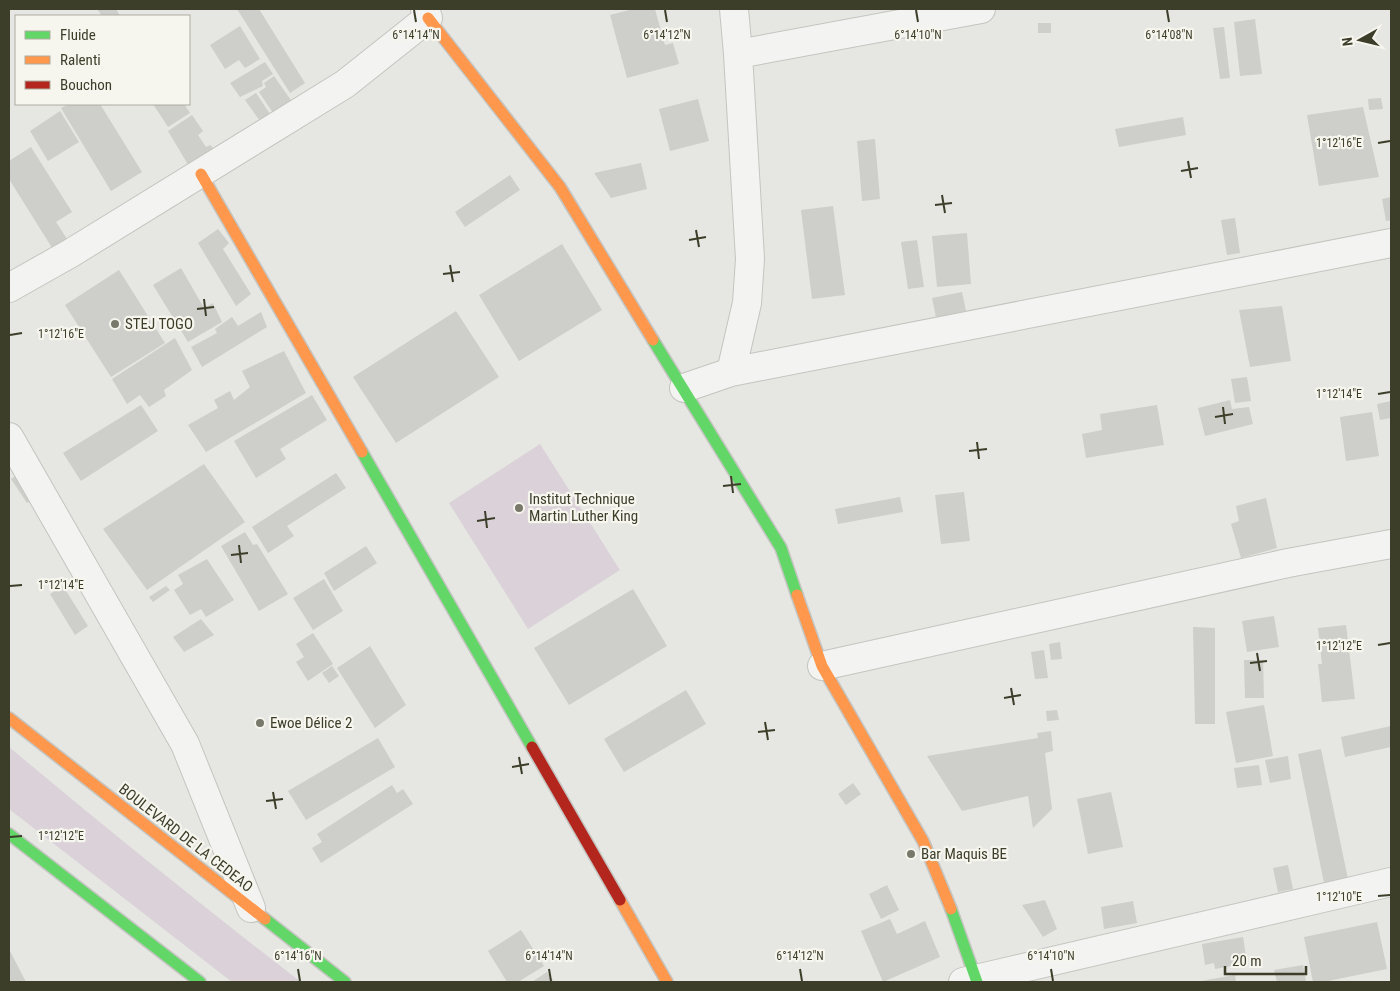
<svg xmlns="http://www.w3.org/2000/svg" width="1400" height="991" font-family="'Roboto Condensed',sans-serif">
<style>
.green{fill:#dad2d8}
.building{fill:#cececa}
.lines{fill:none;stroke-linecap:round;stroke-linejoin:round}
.street-casing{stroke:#c4c4c0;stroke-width:30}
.fast-casing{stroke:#c4c4c0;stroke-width:14}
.slow-casing{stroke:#c4c4c0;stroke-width:14}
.jam-casing{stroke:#c4c4c0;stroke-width:14}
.street{stroke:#f3f4f1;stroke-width:28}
.fast{stroke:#63d668;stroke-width:11}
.slow{stroke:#ff974d;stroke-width:11}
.jam{stroke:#b3261e;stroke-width:11}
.ticks{fill:none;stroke:#3d3e2a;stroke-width:2}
.poi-dot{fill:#78796a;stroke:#f6f6ef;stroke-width:2}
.labels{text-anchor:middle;stroke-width:4.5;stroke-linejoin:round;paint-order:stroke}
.poi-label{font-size:15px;fill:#3d3e2a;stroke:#f6f6ef;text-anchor:start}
.street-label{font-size:15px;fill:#3d3e2a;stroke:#f6f6ef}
.ticks-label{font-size:12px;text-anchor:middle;fill:#3d3e2a;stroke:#f6f6ef;stroke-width:4.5;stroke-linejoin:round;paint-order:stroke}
</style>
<rect width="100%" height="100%" fill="#e6e6e2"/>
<!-- green -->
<path class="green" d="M540,444L620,570L528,629L449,503Z
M9,747C105,827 202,906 301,982H232L9,809Z"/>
<!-- building -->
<path class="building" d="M97,9H116L120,16H102Z
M237,9H259L305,83L290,93Z
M633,9H655L665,45L673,43L679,64L627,78L610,15Z
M1255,19L1262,74L1240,76L1234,22Z
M1038,23H1051V33H1038Z
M240,26L260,59L245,68L239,60L225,69L210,45Z
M1224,27L1230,78L1220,79L1213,28Z
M265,62L273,74L262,81L263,86L240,97L230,83Z
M274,76L293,103L275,116L259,92L266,87L264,83Z
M256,93L272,117L262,124L245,100Z
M1381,98L1383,109L1369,110L1368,99Z
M698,99L709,141L670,151L659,109Z
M69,104H100L142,172L111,191L61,108Z
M153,104H184L190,113L168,127Z
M1363,107L1379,177L1319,186L1307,115Z
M60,111L79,142L48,161L30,131Z
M192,115L203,131L198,135L206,147L210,145L217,151L190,168L168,131Z
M1183,117L1186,135L1119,147L1115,129Z
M875,139L880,199L862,201L857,141Z
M31,147L72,212L56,222L69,242L54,251L9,179V161Z
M641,163L647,189L611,198L594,173Z
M510,175L520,190L465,227L455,212Z
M1391,197V220L1386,221L1382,199Z
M833,206L845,295L812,299L801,210Z
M1235,218L1240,253L1227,255L1221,220Z
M218,229L229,243L223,249L251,294L236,306L198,243Z
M967,233L971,284L937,287L932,236Z
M917,240L924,287L908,289L901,242Z
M562,244L602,310L519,361L479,295Z
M181,268L204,308L213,303L222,322L188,342L153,285Z
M119,270L165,343L111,377L65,305Z
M962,292L966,311L936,317L932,298Z
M1282,306L1291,361L1250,367L1239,310Z
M456,311L499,377L396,443L353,377Z
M261,312L267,327L202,367L191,347L217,333L215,329L232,317L238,326Z
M175,338L192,370L164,390L166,396L149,407L140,395L127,404L112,379Z
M284,351L306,393L206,452L188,425L218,408L214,400L230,391L234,400L250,387L242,371Z
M1247,377L1251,401L1235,403L1231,379Z
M312,395L327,420L280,449L286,459L256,478L234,441Z
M1230,400L1232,409L1249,407L1253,424L1205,436L1198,408Z
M1391,401V418L1380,420L1377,404Z
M141,405L158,431L81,481L63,453Z
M1157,405L1164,445L1086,458L1082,434L1102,430L1100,414Z
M1372,412L1379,456L1346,461L1340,417Z
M204,464L245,522L147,590L103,529Z
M21,472L36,496L27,503L11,479Z
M336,473L346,488L287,526L294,536L268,553L252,527Z
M964,492L970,541L941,544L935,495Z
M900,497L903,512L838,524L835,509Z
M1266,498L1277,548L1241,558L1231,524L1239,521L1236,506Z
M245,532L253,545L257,544L288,594L259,611L221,546Z
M366,546L377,563L334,591L324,573Z
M207,559L234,600L206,617L201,609L190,615L174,590L183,584L178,575Z
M324,579L343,611L313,630L293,598Z
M63,586L88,626L75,635L50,594Z
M166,586L170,590L153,602L149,597Z
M633,589L667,646L569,705L534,648Z
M1274,616L1279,647L1247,652L1242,621Z
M201,619L214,635L184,652L173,637Z
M1346,625L1355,699L1322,702L1318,664H1322L1318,628Z
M1193,627L1215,628V724H1195Z
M313,633L333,664L308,681L296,662L304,657L296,644Z
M1060,642L1062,659L1051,660L1049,644Z
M370,646L406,705L375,728L337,668Z
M1044,650L1048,678L1035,679L1031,652Z
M1244,660H1263L1264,698H1245Z
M332,666L339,676L329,683L322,673Z
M686,690L706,724L624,772L604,739Z
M1264,705L1273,756L1236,763L1226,712Z
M1057,710L1059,720L1047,721L1046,711Z
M1391,726V747L1345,757L1341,737Z
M1051,731L1053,751L1045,753L1052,809L1033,828L1028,796L962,811L927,756L1038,738L1037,733Z
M378,738L395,767L306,820L288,791Z
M1321,749L1348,879L1324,883L1298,754Z
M1288,756L1291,779L1270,783L1265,760Z
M1259,765L1262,785L1237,788L1234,768Z
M853,783L861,794L846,805L838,794Z
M392,785L397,793L403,789L413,804L321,863L312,848L322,842L317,834Z
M1111,792L1123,847L1088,854L1077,799Z
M1288,865L1293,889L1278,892L1273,868Z
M887,885L899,910L881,919L869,894Z
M1045,900L1057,929L1043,937L1022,905Z
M1133,901L1137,923L1104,929L1101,907Z
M890,919L897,934L925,921L940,957L883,982L861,931Z
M1377,922L1387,969L1323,982H1313L1304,937Z
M521,930L544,966L518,982H507L488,951Z
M1243,937L1247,963L1215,969L1214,963L1205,965L1202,944Z
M9,949L26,982H9Z
M1303,965L1306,982H1277L1274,970Z
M547,972L554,982H532Z
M1235,975L1236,982H1201V981Z"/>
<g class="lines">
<!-- street casing -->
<g class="street-casing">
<path id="street" d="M738,54L981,9
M9,288L71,253L345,84L428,18L425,9
M731,372L747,303L750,259L738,54L734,9
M684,388L731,372L1391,243
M9,437L185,744L251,908
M822,666L1288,563L1391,544
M963,982L1391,882"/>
</g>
<!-- fast casing -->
<g class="fast-casing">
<path id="fast" d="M653,340L781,548L797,595
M362,452L532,747
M9,834L200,982
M951,909L977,982
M265,919L345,982"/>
</g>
<!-- slow casing -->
<g class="slow-casing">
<path id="slow" d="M428,18L560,187L653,340
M201,174L362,452
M797,595L822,666L923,841L951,909
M9,718L265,919
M620,900L667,982"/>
</g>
<!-- jam casing -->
<g class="jam-casing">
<path id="jam" d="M532,747L620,900"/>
</g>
<!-- street -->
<use href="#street" class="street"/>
<!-- fast -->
<use href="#fast" class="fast"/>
<!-- slow -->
<use href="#slow" class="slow"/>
<!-- jam -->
<use href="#jam" class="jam"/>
</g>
<!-- ticks -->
<path class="ticks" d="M414,10L416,22M665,10L667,22M916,10L918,22M1167,10L1169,22M1378,143L1390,141M1188,161L1191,178M1181,171L1198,168M942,195L945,213M935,205L952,203M696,230L699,247M689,240L706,237M450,265L453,282M443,274L460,272M204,299L206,316M197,309L214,307M10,335L22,333M1378,394L1390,392M1223,407L1225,424M1215,417L1233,414M977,442L979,459M969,451L987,449M731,476L733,493M723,486L741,484M485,511L487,528M477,521L495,518M239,545L241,563M231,555L248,553M10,586L22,585M1378,645L1390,643M1257,653L1260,671M1250,663L1267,661M1011,688L1014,705M1004,698L1021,695M765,722L768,740M758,732L775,730M519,757L522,774M512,767L529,764M273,792L276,809M266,801L283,799M10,837L22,836M1378,896L1390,895M298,969L300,981M549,969L551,981M800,969L802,981M1051,969L1053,981"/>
<!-- markers -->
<g class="poi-dot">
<circle cx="115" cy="324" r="5"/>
<circle cx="519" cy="508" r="5"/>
<circle cx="260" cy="723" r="5"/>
<circle cx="911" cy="854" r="5"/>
</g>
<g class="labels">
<!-- poi labels -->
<g class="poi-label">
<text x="125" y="329">STEJ TOGO</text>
<text x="529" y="504">Institut Technique<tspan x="529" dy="17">Martin Luther King</tspan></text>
<text x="270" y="728">Ewoe Délice 2</text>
<text x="921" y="859">Bar Maquis BE</text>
</g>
<!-- street labels -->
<g class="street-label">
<text transform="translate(186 838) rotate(38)" y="5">BOULEVARD DE LA CEDEAO</text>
</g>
</g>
<g class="ticks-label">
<text x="416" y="39">6°14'14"N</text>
<text x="667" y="39">6°14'12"N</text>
<text x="918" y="39">6°14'10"N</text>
<text x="1169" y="39">6°14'08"N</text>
<text x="1339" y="147">1°12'16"E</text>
<text x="61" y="338">1°12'16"E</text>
<text x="1339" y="398">1°12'14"E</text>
<text x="61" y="589">1°12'14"E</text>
<text x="1339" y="650">1°12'12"E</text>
<text x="61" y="840">1°12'12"E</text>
<text x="1339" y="901">1°12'10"E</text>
<text x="298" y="960">6°14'16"N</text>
<text x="549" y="960">6°14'14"N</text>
<text x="800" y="960">6°14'12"N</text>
<text x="1051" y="960">6°14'10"N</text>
</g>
<!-- border -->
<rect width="1400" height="991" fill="none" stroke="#3d3e2a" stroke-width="20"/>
<!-- legend -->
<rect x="15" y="15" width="175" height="90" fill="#f6f6ef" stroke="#acaca0"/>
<rect x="25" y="31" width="25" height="8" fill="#63d668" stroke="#acaca0"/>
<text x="60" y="40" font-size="15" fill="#3d3e2a">Fluide</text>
<rect x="25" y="56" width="25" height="8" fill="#ff974d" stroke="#acaca0"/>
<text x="60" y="65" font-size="15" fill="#3d3e2a">Ralenti</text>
<rect x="25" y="81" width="25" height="8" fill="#b3261e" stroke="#acaca0"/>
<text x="60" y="90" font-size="15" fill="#3d3e2a">Bouchon</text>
<!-- north arrow -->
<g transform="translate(1360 40) rotate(262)" stroke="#f6f6ef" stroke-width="4" paint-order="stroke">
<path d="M0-4L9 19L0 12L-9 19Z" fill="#3d3e2a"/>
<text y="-8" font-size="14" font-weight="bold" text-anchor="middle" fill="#3d3e2a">N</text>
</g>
<!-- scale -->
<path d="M1225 966v8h81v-8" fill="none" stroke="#3d3e2a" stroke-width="2.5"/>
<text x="1232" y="966" font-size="15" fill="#3d3e2a" stroke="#f6f6ef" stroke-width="4" paint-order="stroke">20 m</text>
</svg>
